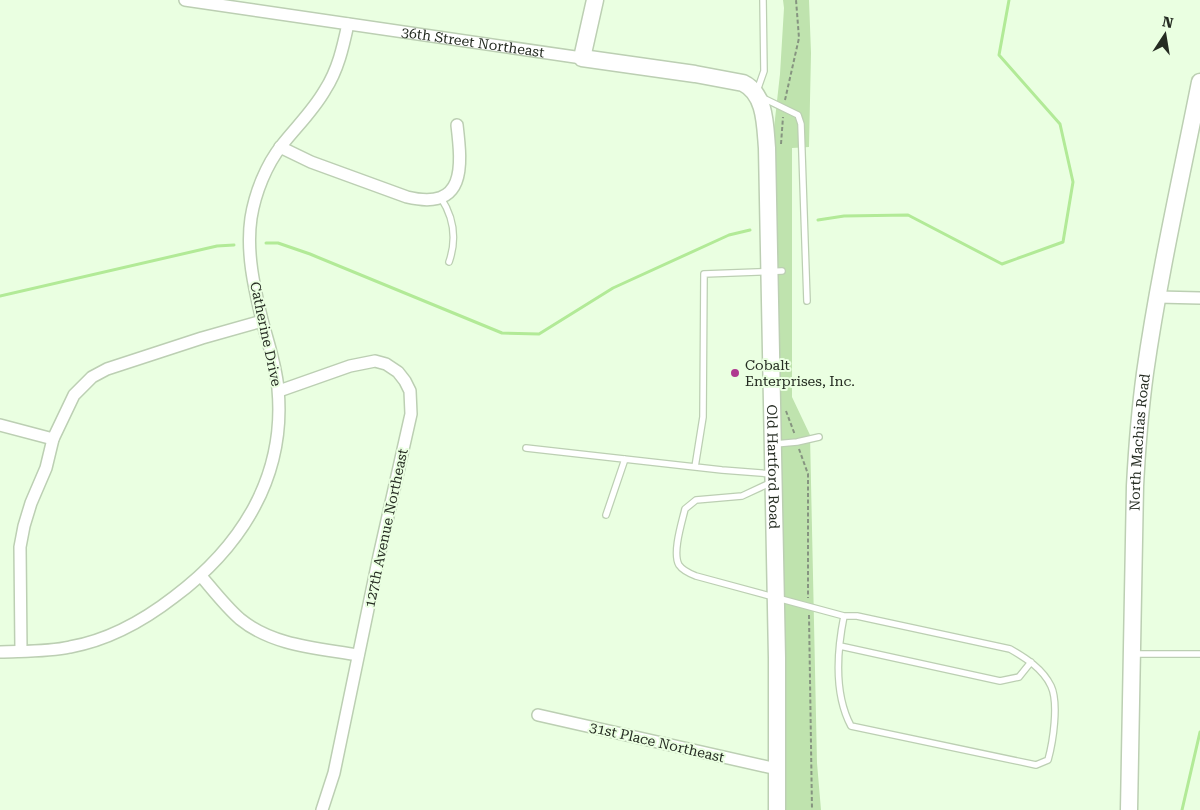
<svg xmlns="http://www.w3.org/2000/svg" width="1200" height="810" font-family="'Roboto Serif',serif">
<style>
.green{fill:#bfe3ae}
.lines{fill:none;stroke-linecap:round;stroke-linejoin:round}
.stream{stroke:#b2ea97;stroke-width:3}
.lane-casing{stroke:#bccfb3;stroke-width:8}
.street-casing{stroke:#bccfb3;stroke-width:14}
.secondary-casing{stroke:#bccfb3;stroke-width:19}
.path{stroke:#869480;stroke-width:2;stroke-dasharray:4 2.5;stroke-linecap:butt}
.lane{stroke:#fff;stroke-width:5.5}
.street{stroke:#fff;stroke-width:11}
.secondary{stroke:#fff;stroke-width:16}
.poi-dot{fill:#af3990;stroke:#eaffe1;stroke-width:2}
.labels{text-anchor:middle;stroke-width:4;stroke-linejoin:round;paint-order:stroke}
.street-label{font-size:14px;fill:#252c22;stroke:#eaffe1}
.poi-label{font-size:14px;fill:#252c22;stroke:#eaffe1;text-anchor:start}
</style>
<rect width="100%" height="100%" fill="#eaffe1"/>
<!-- green -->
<path class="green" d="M783,0H809L811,53L809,147L792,148V397L810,435L817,763L821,810H784L774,128L780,74L784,8Z"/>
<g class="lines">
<!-- stream -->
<path class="stream" d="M818,220L844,216L908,215L1002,264L1063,242L1073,182L1060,124L999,55L1009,0
M266,243H278L310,254L502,333L539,334L613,288L729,235L750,230
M0,296L217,246L234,245
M1182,810L1200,732"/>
<!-- lane casing -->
<g class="lane-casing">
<path id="lane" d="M757,91L764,71L763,0
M761,97L798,115L801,124L807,301
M441,198C454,218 457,239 449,262
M775,444L797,442L819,437
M526,448L722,470L772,474
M695,467L703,417L704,274L782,271
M772,482L742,496L696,500L685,509C682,522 672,553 679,565C683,571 691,574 696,576L844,616H857L1010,649C1026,658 1043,669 1051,686C1059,703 1053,742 1048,760L1036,765L851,726C834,694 837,651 844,616
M606,515L625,459
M840,646L1000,681L1019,677L1031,662
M1133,654H1200"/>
</g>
<!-- street casing -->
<g class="street-casing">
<g id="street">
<path id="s1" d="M185,0L582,58"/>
<path d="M280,147L311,162L407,197C466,211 462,167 457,125"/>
<path d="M1158,297L1200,298"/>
<path d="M279,391L350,366L375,361L386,364L398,372L405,381L410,391L411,414L379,556L334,773L322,810"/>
<path d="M0,425L53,439"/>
<path d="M201,576C213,590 226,607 240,619C273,646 318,648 358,655"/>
<path d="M21,651L20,547L24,526L31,503L46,468L53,439L74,395L92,377L107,369L202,338L262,321"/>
<path d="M0,652C23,651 48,652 70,647C109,640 143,621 174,597C242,546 286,476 278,389C276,365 268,343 262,320C254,287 246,252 251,218C255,193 266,165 282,145C296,127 313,111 325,90C338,70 343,47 348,24"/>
<path d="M538,715L777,769"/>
</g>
</g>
<!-- secondary casing -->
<g class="secondary-casing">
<g id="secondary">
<path id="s2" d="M595,0L582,58L695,74L743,83C766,94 765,126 767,148L777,658V810"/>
<path id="s3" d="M1129,810L1135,486C1137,448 1140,410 1145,373C1159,275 1181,178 1200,82"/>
</g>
</g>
<!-- path -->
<path class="path" d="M785,100L799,38L796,0
M781,144L783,117
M786,411L795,435
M799,449L808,474V598
M809,615L812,810"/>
<!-- lane -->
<use href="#lane" class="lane"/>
<!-- street -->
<use href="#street" class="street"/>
<!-- secondary -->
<use href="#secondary" class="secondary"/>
</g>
<!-- markers -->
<circle class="poi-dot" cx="735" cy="373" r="5"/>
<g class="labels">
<!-- street labels -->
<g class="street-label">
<text dy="5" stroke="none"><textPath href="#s1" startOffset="291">36th Street Northeast</textPath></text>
<text transform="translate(266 334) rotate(78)" y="5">Catherine Drive</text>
<text dy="5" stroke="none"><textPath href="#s3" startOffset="368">North Machias Road</textPath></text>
<text dy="5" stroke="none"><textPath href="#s2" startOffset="614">Old Hartford Road</textPath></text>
<text transform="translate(386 528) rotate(-78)" y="5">127th Avenue Northeast</text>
<text transform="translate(657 742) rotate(13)" y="5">31st Place Northeast</text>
</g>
<!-- poi labels -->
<g class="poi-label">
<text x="745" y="370">Cobalt<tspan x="745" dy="16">Enterprises, Inc.</tspan></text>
</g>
</g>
<!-- north arrow -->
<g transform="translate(1165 35) rotate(12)" stroke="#eaffe1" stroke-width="4" paint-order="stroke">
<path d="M0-4L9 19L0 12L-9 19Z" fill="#252c22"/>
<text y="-8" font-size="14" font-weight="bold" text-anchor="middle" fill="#252c22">N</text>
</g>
</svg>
